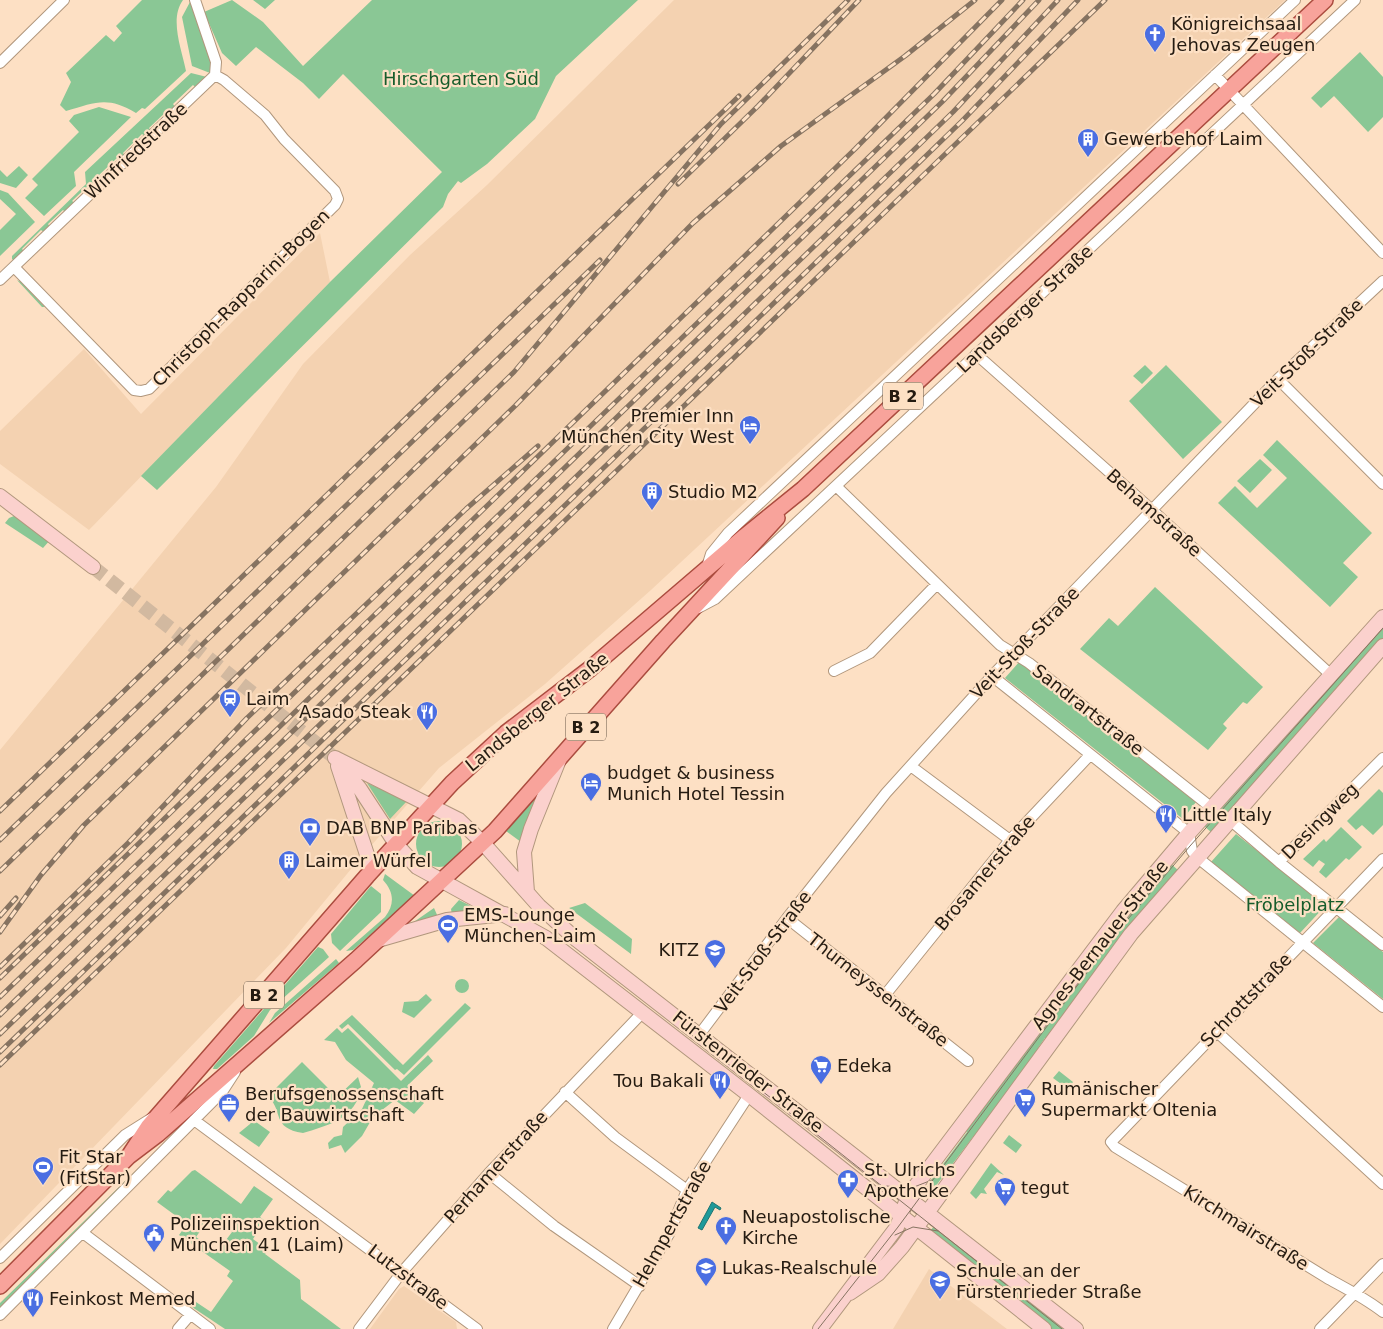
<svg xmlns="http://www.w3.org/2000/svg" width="1383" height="1329" font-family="'DejaVu Sans',sans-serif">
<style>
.built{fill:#f4d2b1}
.green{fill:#8ac795;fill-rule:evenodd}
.water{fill:#1e9a9a;stroke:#207471}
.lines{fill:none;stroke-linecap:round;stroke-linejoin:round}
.secondary-tunnel{stroke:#d2b9a0;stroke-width:14;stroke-dasharray:14 7;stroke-linecap:butt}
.minor-casing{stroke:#b1977d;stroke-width:12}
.secondary-casing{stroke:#b1977d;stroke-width:16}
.primary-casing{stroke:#ab4c3f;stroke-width:18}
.minor{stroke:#fff;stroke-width:10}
.secondary{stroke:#fbd1cd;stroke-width:14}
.primary{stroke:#f8a39b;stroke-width:15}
.tram{stroke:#867361;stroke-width:1}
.rail-casing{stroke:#867361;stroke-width:5}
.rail{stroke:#fde0c4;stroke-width:3;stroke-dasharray:9;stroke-linecap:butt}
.labels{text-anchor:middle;stroke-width:4.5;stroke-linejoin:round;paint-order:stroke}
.shield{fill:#fde0c4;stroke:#665647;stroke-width:1}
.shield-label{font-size:16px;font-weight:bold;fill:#251b11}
.poi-label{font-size:18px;fill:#251b11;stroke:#fde0c4;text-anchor:start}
.park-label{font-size:18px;fill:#165c2b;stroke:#fde0c4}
.street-label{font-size:18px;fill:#251b11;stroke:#fde0c4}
</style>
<rect width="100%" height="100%" fill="#fde0c4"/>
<!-- built -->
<path class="built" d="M674,0H1285L651,590L545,684L439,768L356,863L286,948L0,1244V750L216,487L303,364L410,255L487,185Z
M320,233L330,282L89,530L0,464V431L84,349L141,414Z
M929,1269L974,1304L1007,1329H893Z
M404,1286L456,1322L457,1329H370L399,1289Z"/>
<!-- green -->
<path class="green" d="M142,0H183C169,19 182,50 186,71L145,109L142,108L136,113C108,96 96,102 66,111L60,105L71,82L66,73L106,35L114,42L122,33L116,26Z
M232,0L263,22L303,66L372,0H638L556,76L535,119L487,164L461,183L458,181L448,194L443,207L157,490L141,476L330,282L442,172L343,74L319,99L303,83L256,47L236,66L222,53L204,12Z
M253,0H275L265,9Z
M190,2L211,59L210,73L192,66L182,17Z
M1360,52L1383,77V117L1368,132L1334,96L1321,108L1311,98Z
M191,73L207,77L196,88L193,85L173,104L176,108L171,112L168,110L149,128L151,131L145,136L142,134L123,153L125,156L120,161L117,158L98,176L100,179L94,184L92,182L72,201L75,203L65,212L63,210L48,224L50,227L44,232L41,230L22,249L24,251L14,261L12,259V256L86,184L85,172Z
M99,107L131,117L74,172L76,186L44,216L25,198L38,185L32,179L79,132L69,121L74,115Z
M19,166L28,175L16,188L0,183V170L7,177Z
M0,190L8,193L35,222L0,256V230L16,214L0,199Z
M17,280L21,282L45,307H42Z
M1145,365L1153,373L1142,384L1133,376Z
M1166,365L1222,422L1183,459L1129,401Z
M1277,440L1372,533L1343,563L1358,577L1330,607L1218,503L1235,486L1257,508L1287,478L1263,455Z
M1260,459L1272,470L1250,493L1237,481Z
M14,516L20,518L51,539L43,548L5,523L9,518Z
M1155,587L1263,687L1247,704L1243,702L1223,724L1227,728L1208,750L1080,649L1109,618L1118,626Z
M1383,625V639L1212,833L1203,825Z
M1019,662L1196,802L1183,819L1005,678Z
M367,783L407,801L390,819Z
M1379,789L1383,793V825L1373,835L1362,825L1356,830L1347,821Z
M537,796L521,842L506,831Z
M416 844a23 23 0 1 1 46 0a23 23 0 1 1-46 0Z
M1341,827L1362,847L1349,860L1346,858L1326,878L1319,872L1325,864L1319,860L1313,867L1303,859L1324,839L1326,842Z
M1236,834L1326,905L1300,933L1211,862Z
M1169,862L1180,872L1048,1039L1045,1038L1038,1048L1040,1050L976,1139L973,1137L935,1187L929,1183L967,1132L963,1129Z
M385,874L415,896L353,950L346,951L385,917C395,904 394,892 383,880Z
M371,886L381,894V912L340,951L332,943L331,934Z
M459,900L477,909V911L452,915L451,909Z
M585,903L632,939L631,954L569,908Z
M434,908L438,917L408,926Z
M1339,917L1383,952V999L1313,943Z
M318,947L323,949L329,957L270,1010L254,1036L217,1069H213L214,1066Z
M336,959L339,963L269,1023L275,1013Z
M455 986a7 7 0 1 1 14 0a7 7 0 1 1-14 0Z
M426,994L432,1000L414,1018L402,1012L404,1002L418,1001Z
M465,1003L471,1008L404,1075L397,1069L395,1070L348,1024L342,1029L339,1026L352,1015L403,1065Z
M337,1028L342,1033L348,1028L401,1081L428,1055L433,1061L407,1086L424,1103L414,1114L395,1100L373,1117L362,1136L345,1153L341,1145L329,1149L328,1143L334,1137L342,1135L343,1127L362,1109L374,1083L346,1060L335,1042L324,1040Z
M302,1062L337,1097L358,1077L361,1087L358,1092L360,1094C351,1120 326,1126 303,1133C271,1128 284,1112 268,1096Z
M1059,1071L1073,1082L1068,1089L1053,1078Z
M203,1105V1106L0,1308V1303Z
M252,1119L270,1132L259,1147L239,1133L250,1124Z
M1009,1135L1022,1145L1016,1153L1003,1143Z
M991,1163L1004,1175L997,1172L984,1189L987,1194L981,1193L976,1199L970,1193Z
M195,1170L241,1204L254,1186L273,1199L260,1217L265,1221L253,1239L268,1250L265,1254L300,1280L301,1299L341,1329H225L189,1305L193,1300L211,1312L233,1281L227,1276L230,1271L179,1235L187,1224L157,1202L168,1190L171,1192L192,1171ZM210,1217L232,1232L217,1252L196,1237Z
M935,1225L1069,1329H1048L930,1231Z"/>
<!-- water -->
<path class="water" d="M712,1202L721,1208L720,1210L715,1207L702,1230L698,1228Z"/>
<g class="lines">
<!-- secondary-tunnel -->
<path class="secondary-tunnel" d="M93,567L335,758"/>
<!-- minor casing -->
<g class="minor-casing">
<path id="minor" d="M0,63L64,0
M1215,75L1383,253
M14,267L134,390L141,391L149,389L335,205L338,199L335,191L284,139L265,115L224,80L215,75
M0,280L215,75L216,62L195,0
M976,354L1152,510L1331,675
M1278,379L1383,484
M836,486L1000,645L1029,663L1212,808
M706,570L711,554L728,533L1295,0
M698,608L715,599L1355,0
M834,671L870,653L937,584
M992,676L1189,833L1192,851L1198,858L1383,1007
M912,767L1010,840
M1230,820L1279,862L1383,945
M1383,859L1111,1142L1115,1147L1327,1278C1347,1289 1365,1298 1383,1312
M1279,862L1383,758
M787,918L968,1061
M885,995L1010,840L1090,755
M1216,1031L1383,1184
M699,1035L787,918L886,793L992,676L1278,379L1383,281
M565,1092L615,1137L687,1190
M194,1120L477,1329
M489,1173L554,1226L640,1286
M83,1233L210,1329
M0,1258L125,1135L152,1118
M0,1315L222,1092L235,1072
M178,1329L190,1315
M359,1329L402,1272L489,1173L642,1013
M613,1329L669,1234L687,1190L749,1095
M1320,1329L1383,1264"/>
</g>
<!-- secondary casing -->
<g class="secondary-casing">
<path id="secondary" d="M0,496L93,567
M335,758L459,820L483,843L539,906L577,940L1076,1329
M339,763L360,789L396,844L417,867L546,938L749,1095L1044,1329
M338,766L372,870
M527,892L524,852L531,829L559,760
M378,940L447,920L505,914
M850,1293L878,1274L902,1247L1131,934L1383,646
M820,1329L897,1227L908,1196L1123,911L1189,833L1383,617"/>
</g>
<!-- primary casing -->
<g class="primary-casing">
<path id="primary" d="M129,1156L148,1127L367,876L452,783L506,733L591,668L745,536L803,489L1325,0
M0,1286L129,1156L158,1134L356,960L495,831L663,641L777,518"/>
</g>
<!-- minor -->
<use href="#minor" class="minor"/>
<!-- secondary -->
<use href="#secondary" class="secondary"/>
<!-- primary -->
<use href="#primary" class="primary"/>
<!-- tram -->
<path class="tram" d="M689,1033L1062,1329
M887,1186L909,1189L932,1180
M895,1235L913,1227L938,1231
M818,1329L898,1227L1117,932L1190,846L1383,628"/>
<!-- rail casing -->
<g class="rail-casing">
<path id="rail" d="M678,184L758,106L859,0
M0,811L739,96
M0,840L600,260
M0,871L514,372L721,124L848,0
M0,916L16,898
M0,932L41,875L84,825L515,406L693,223L781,146L905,56L975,0
M0,967L128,843L247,718L466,509L538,446
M0,978L855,149L1002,0
M0,997L934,94L1023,0
M0,1015L942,102L1039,0
M0,1034L953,112L1058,0
M0,1052L962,121L1078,0
M0,1065L1105,0"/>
</g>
<!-- rail -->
<use href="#rail" class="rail"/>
</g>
<!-- icons -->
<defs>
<g id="church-pin" transform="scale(1.125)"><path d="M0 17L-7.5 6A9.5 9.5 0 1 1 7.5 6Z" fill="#4a6ee2" stroke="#fde0c4"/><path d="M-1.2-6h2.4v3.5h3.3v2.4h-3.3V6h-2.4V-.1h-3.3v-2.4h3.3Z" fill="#fff"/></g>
<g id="building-pin" transform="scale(1.125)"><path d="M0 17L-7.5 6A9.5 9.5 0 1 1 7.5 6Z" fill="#4a6ee2" stroke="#fde0c4"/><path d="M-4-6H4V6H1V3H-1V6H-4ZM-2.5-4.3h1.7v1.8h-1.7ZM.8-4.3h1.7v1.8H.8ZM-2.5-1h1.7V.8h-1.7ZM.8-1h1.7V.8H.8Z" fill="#fff"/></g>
<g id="hotel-pin" transform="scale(1.125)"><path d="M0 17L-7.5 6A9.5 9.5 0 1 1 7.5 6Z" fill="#4a6ee2" stroke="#fde0c4"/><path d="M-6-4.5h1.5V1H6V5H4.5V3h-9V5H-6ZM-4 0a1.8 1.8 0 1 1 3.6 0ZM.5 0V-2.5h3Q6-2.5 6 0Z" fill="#fff"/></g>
<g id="station-pin" transform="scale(1.125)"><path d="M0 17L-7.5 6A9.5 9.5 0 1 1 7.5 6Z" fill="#4a6ee2" stroke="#fde0c4"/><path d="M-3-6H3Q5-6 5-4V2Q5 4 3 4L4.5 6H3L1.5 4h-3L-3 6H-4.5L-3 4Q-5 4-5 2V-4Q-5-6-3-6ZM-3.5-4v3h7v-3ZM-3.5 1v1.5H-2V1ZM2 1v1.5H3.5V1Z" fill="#fff"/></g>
<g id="restaurant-pin" transform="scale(1.125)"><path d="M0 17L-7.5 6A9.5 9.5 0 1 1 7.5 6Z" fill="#4a6ee2" stroke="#fde0c4"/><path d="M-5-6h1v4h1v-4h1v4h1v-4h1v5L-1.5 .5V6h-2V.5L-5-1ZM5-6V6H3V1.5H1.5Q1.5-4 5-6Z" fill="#fff"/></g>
<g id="bank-pin" transform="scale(1.125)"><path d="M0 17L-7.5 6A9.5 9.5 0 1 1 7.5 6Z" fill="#4a6ee2" stroke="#fde0c4"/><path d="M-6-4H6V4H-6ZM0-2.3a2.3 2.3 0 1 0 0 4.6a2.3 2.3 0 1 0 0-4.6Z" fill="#fff"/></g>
<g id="stadium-pin" transform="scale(1.125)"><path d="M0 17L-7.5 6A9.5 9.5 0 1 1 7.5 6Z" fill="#4a6ee2" stroke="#fde0c4"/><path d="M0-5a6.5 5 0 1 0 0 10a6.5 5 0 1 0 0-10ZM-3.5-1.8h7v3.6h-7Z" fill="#fff"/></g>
<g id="school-pin" transform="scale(1.125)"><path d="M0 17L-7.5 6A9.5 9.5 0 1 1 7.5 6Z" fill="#4a6ee2" stroke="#fde0c4"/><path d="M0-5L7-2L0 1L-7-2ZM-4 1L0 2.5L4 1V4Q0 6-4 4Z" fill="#fff"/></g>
<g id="supermarket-pin" transform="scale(1.125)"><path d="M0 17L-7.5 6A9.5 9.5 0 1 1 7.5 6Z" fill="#4a6ee2" stroke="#fde0c4"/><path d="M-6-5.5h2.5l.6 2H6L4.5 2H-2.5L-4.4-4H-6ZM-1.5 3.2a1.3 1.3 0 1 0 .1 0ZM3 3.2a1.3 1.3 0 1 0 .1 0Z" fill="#fff"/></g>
<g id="office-pin" transform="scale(1.125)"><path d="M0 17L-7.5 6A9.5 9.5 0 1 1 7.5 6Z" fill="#4a6ee2" stroke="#fde0c4"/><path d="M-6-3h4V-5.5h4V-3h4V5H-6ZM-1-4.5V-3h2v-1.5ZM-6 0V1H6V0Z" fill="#fff"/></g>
<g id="pharmacy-pin" transform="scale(1.125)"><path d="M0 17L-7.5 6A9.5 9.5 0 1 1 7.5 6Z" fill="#4a6ee2" stroke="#fde0c4"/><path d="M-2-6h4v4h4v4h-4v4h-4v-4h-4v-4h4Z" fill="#fff"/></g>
<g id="civic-pin" transform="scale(1.125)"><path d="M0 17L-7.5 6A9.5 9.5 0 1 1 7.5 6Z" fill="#4a6ee2" stroke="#fde0c4"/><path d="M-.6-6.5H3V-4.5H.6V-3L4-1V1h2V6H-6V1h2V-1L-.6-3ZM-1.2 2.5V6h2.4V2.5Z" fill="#fff"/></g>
</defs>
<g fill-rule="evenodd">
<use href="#church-pin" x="1155" y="34"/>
<use href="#building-pin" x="1088" y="139"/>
<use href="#hotel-pin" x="750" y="426"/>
<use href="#building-pin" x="652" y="492"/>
<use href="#station-pin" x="230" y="699"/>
<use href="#restaurant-pin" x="427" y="712"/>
<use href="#hotel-pin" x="591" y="783"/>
<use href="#restaurant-pin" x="1166" y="815"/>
<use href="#bank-pin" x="310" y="828"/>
<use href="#building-pin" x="289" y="861"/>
<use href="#stadium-pin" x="448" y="925"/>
<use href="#school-pin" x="715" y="950"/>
<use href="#supermarket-pin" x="821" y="1066"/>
<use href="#restaurant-pin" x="720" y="1081"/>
<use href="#supermarket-pin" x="1025" y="1099"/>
<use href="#office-pin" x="229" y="1104"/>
<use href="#stadium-pin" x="43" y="1167"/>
<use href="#pharmacy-pin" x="848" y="1180"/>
<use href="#supermarket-pin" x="1005" y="1188"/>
<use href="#church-pin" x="726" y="1227"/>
<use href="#civic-pin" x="154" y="1234"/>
<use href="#school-pin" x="706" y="1268"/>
<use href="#school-pin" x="940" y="1281"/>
<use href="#restaurant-pin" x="33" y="1299"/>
</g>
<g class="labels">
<!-- shield labels -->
<g class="shield">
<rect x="883" y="382.5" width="40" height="27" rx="4"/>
<rect x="566" y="713.5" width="40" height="27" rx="4"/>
<rect x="244" y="981.5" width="40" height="27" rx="4"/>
</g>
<g class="shield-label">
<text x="903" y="402">B 2</text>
<text x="586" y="733">B 2</text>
<text x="264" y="1001">B 2</text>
</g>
<!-- poi labels -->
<g class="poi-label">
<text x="1171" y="30">Königreichsaal<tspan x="1171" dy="21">Jehovas Zeugen</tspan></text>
<text x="1104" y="145">Gewerbehof Laim</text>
<text x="734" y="422" text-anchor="end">Premier Inn<tspan x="734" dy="21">München City West</tspan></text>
<text x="668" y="498">Studio M2</text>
<text x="246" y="705">Laim</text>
<text x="411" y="718" text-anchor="end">Asado Steak</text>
<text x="607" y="779">budget &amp; business<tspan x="607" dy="21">Munich Hotel Tessin</tspan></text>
<text x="1182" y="821">Little Italy</text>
<text x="326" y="834">DAB BNP Paribas</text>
<text x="305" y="867">Laimer Würfel</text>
<text x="464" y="921">EMS-Lounge<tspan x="464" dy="21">München-Laim</tspan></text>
<text x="699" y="956" text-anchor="end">KITZ</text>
<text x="837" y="1072">Edeka</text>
<text x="704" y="1087" text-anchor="end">Tou Bakali</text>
<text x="1041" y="1095">Rumänischer<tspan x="1041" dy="21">Supermarkt Oltenia</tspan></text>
<text x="245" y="1100">Berufsgenossenschaft<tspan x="245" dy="21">der Bauwirtschaft</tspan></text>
<text x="59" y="1163">Fit Star<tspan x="59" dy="21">(FitStar)</tspan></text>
<text x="864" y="1176">St. Ulrichs<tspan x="864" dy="21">Apotheke</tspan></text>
<text x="1021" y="1194">tegut</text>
<text x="742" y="1223">Neuapostolische<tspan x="742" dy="21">Kirche</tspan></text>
<text x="170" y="1230">Polizeiinspektion<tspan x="170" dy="21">München 41 (Laim)</tspan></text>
<text x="722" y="1274">Lukas-Realschule</text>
<text x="956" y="1277">Schule an der<tspan x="956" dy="21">Fürstenrieder Straße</tspan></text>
<text x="49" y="1305">Feinkost Memed</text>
</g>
<!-- park labels -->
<g class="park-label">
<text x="461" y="85">Hirschgarten Süd</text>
<text x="1295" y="911">Fröbelplatz</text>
</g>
<!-- street labels -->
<g class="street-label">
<text transform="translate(136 151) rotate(-43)" y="6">Winfriedstraße</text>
<text transform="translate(241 298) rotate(-45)" y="6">Christoph-Rapparini-Bogen</text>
<text transform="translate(1025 309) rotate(-43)" y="6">Landsberger Straße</text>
<text transform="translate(1307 353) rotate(-44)" y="6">Veit-Stoß-Straße</text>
<text transform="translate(1154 513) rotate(42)" y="6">Behamstraße</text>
<text transform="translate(1025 643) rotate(-46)" y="6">Veit-Stoß-Straße</text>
<text transform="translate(1088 710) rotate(38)" y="6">Sandrartstraße</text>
<text transform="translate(537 712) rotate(-39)" y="6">Landsberger Straße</text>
<text transform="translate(1320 821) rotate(-45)" y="6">Desingweg</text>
<text transform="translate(985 873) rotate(-50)" y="6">Brosamerstraße</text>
<text transform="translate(1100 945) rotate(-52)" y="6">Agnes-Bernauer-Straße</text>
<text transform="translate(763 952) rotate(-53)" y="6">Veit-Stoß-Straße</text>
<text transform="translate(878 990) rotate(38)" y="6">Thurneyssenstraße</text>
<text transform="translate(1246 1000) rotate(-46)" y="6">Schrottstraße</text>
<text transform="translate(748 1072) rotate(38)" y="6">Fürstenrieder Straße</text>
<text transform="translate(496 1167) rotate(-48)" y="6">Perhamerstraße</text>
<text transform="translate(672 1224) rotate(-61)" y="6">Helmpertstraße</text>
<text transform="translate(1246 1228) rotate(32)" y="6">Kirchmairstraße</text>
<text transform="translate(408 1277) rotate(37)" y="6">Lutzstraße</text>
</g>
</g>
</svg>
